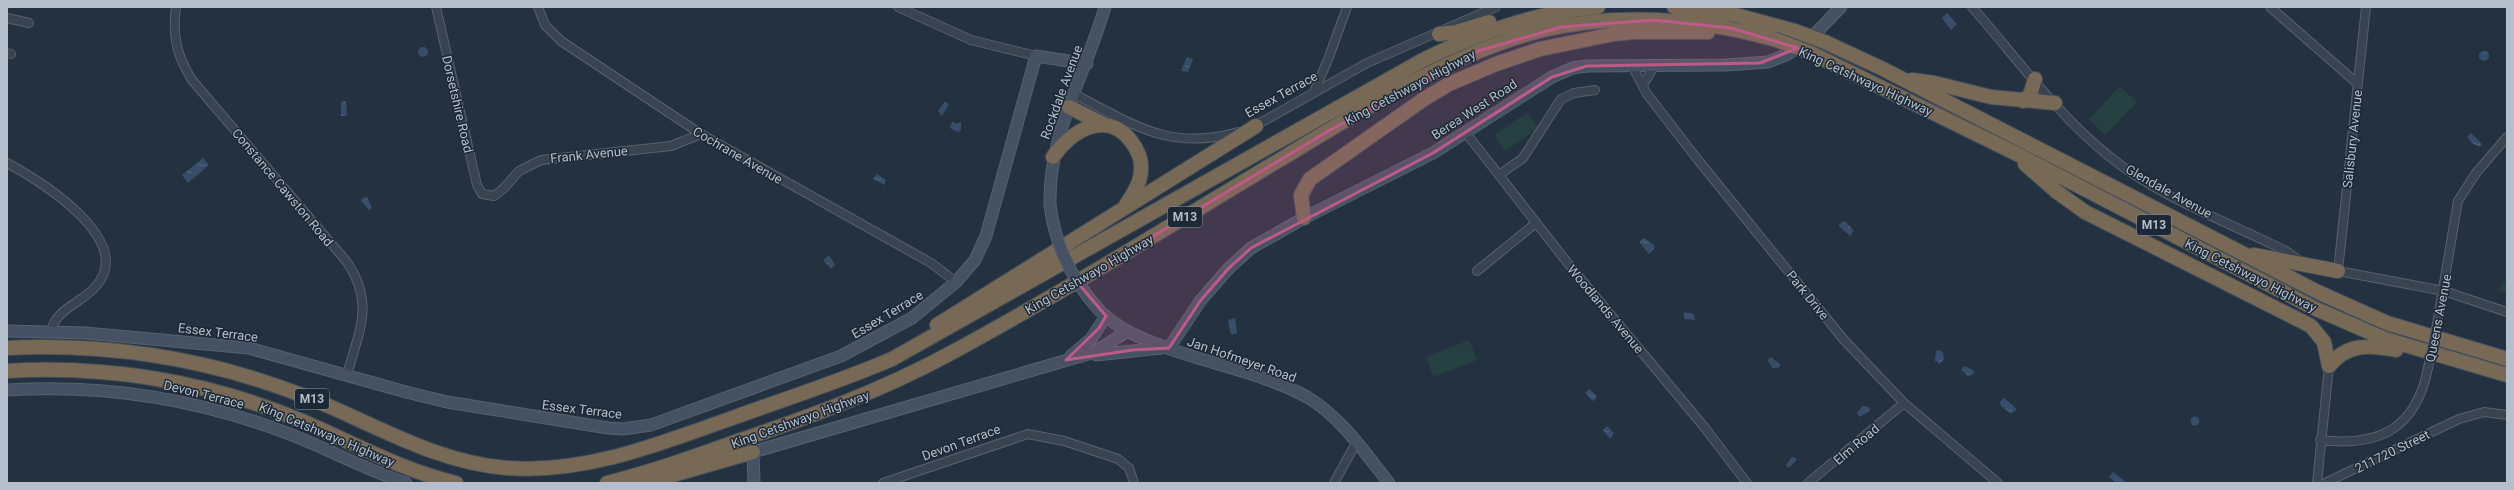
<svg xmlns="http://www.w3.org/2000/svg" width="2514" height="490" font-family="Roboto,sans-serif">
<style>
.forest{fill:url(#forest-firs)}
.park{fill:#264042}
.water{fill:url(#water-ripples)}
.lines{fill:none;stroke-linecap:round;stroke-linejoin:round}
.street-casing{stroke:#56616e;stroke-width:10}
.secondary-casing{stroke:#56616e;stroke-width:13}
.highway-casing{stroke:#434e5b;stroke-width:16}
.street{stroke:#394351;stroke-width:8}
.secondary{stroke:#465264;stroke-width:11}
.highway{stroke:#776955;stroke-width:14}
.street-bridge-casing{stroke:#56616e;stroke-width:10;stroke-linecap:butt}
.secondary-bridge-casing{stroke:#56616e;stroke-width:13;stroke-linecap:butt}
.highway-bridge-casing{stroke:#434e5b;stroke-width:16;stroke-linecap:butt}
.street-bridge{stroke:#394351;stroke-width:8}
.secondary-bridge{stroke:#465264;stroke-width:11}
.highway-bridge{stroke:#776955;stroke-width:14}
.marked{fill:#bd5a88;fill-opacity:0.2;stroke:#bd5a88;stroke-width:3;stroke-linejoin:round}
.labels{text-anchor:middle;stroke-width:3;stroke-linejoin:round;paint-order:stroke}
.shield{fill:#1d2836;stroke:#87919e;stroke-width:1}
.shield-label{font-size:12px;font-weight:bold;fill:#b5becb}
.street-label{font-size:13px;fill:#b5becb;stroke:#1d2836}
</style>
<defs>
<pattern id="forest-firs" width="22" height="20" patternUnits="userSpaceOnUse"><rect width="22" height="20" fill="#264042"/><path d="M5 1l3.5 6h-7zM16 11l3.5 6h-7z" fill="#435a5c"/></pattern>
<pattern id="water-ripples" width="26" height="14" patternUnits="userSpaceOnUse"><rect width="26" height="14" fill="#374d69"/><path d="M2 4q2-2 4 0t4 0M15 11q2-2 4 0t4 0" fill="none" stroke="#52657d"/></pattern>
</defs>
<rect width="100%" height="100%" fill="#243141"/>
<!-- forest -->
<path class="forest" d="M2503,281L2507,282V293L2499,290Z"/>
<!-- park -->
<path class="park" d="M2120,86L2137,102L2105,135L2089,119Z
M1528,112L1539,128L1505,151L1494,135Z
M1469,340L1477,360L1433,377L1426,357Z"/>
<!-- water -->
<path class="water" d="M1947,13L1957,24L1951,30L1942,18Z
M418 52a5 5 0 1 1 10 0a5 5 0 1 1-10 0Z
M2479 56a5 5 0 1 1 10 0a5 5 0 1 1-10 0Z
M1187,57L1193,59L1188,72L1181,71Z
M346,101L347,116H341V102Z
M945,102L949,104L942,116L938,111Z
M952,122L957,124L961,122V130L958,132L950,128Z
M2471,133L2482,144L2480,147L2472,143L2467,137Z
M203,158L209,165L188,183L182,175Z
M877,174L886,180L884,185L873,179Z
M367,197L372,208L369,210L361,201L362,198Z
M1845,221L1854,231L1850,236L1839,226V224Z
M1644,238L1654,245V249L1649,254L1639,242Z
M829,255L835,265L831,269L823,260Z
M1684,312L1694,314L1695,320L1684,319Z
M1235,318L1237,333L1231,335L1228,320Z
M1940,350L1943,353L1944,359L1940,364L1935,361L1936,351Z
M1771,357L1780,364V367L1773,368L1767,360Z
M1964,366L1973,370L1974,374L1968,376L1961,370Z
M1589,389L1596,395V399L1593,401L1585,393Z
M2004,398L2017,409L2011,414L2001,406L2000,402Z
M1863,406L1869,407L1870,411L1859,417L1857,412Z
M2190.5 421a4.5 4.5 0 1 1 9 0a4.5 4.5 0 1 1-9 0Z
M1607,426L1614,433L1610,439L1603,430Z
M1792,457L1796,458V461L1788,468L1786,465Z
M2113,472L2125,481L2123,483H2117L2109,477Z"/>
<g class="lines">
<!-- street casing -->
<g class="street-casing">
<path id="street" d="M176,7C172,36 177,56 192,80L347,262C375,304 359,330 347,375
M436,7L477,185L482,194L494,196L503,189L519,171L541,160L671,146L701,134
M538,7L545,25L561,41L701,134L931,263L956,282
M898,7L971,40L1036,56
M1972,7C2016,57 2057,115 2110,157C2161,198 2228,222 2286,251L2300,261
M2270,7L2358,84
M2366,7L2338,271L2444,291L2507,312
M7,18L29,23
M7,53L11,54
M1631,64L1647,94L1698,160L1844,340L1904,403L1998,483
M1643,85L1655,65
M1314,92L1329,57L1347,7
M1074,94C1133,124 1169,152 1238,132
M1253,127L1367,63L1496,7
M1466,133L1570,266L1705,428L1747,483
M7,163C40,181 135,239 97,285C83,303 57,307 51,331
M1499,175L1523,158L1561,99L1574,93L1595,90
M1477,271L1536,223
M2437,324L2458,201L2476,173L2507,137
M2320,440C2379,447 2416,429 2428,368
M883,483L1028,434L1064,441L1118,459L1129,468L1134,483
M1334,483L1356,443
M1808,483L1904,403
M2317,483L2329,366
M2325,483L2459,419L2484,412L2507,415"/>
</g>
<!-- secondary casing -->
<g class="secondary-casing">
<path id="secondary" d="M1050,205C1048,134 1086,73 1105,7
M1099,310C1120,331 1143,339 1170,349C1215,365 1265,374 1307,397C1341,417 1365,453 1389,483
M7,331L85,333L249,348L406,392L447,402L608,428L623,429L651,425L841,356L912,318L956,282L975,260L986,236L1036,56L1087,64
M1169,348L1201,300L1229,268L1251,248L1304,218L1433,153L1552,77L1573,68L1587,66L1726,65L1768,62L1786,55L1806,43L1841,7
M1096,355L1161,348
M1071,356L1091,339L1106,316
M7,390C105,384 200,399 292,435C330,450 367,470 406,483
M754,483L753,452L1095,352L1126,332"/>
</g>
<!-- highway casing -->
<g class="highway-casing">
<path id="highway" d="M1674,7L1736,15L1795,31
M1439,34L1456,32L1489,22
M1825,42L1883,69L2320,293L2387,323L2507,359
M1811,53L2013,152L2316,309L2385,339L2507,375
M1912,80L1934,83L1991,97L2055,103
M2023,101L2030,95L2035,79
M1069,107L1105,125
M1053,157C1070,131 1107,109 1131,141C1137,149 1142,158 1141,169C1141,183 1133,194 1126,205
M2025,164L2057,192L2085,212L2311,326L2324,342L2329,366
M1304,218L1301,195L1310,179L1424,99L1449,84L1496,64L1540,49L1614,34L1633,32H1708
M2254,255L2338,271
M937,325L1256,126
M7,348C110,343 210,359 307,397C373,423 433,462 507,468C587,474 661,443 735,417C788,398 841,381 892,359L1423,60C1478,33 1536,12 1598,7
M2329,366C2347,343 2370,345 2396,350
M7,371C105,365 205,381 297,419C350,441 400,470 456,483
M607,483C651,472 693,457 735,442C809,417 881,391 949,354C1062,293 1171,225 1281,159C1363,110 1446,55 1539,31C1616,12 1698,18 1774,39
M645,483L753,452"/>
</g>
<!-- street -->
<use href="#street" class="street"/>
<!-- secondary -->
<use href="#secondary" class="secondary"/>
<!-- highway -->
<use href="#highway" class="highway"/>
<!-- street-bridge casing -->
<g class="street-bridge-casing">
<path id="street-bridge" d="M2428,368L2437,324"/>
</g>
<!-- secondary-bridge casing -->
<g class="secondary-bridge-casing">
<path id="secondary-bridge" d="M1050,205C1055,245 1072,280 1099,310"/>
</g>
<!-- highway-bridge casing -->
<g class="highway-bridge-casing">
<path id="highway-bridge" d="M1795,31L1825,42
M1774,39L1811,53"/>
</g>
<!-- street-bridge -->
<use href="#street-bridge" class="street-bridge"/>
<!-- secondary-bridge -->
<use href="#secondary-bridge" class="secondary-bridge"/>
<!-- highway-bridge -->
<use href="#highway-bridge" class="highway-bridge"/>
</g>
<!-- marked area -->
<path class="marked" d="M1654,20L1731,28L1798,48L1760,63L1587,66L1552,77L1433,153L1251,248L1229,268L1201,300L1169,348L1133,350L1066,360L1099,328L1106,316L1077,282L1330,130L1478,51L1561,27Z"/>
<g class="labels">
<!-- shield labels -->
<g class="shield">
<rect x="1168" y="207" width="34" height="20" rx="3"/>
<rect x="2137" y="215" width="34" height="20" rx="3"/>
<rect x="295" y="389" width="34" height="20" rx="3"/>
</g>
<g class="shield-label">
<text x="1185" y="221">M13</text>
<text x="2154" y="229">M13</text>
<text x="312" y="403">M13</text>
</g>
<!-- street labels -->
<g class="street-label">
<text transform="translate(1866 81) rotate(25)" y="5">King Cetshwayo Highway</text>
<text transform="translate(1410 87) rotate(-28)" y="5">King Cetshwayo Highway</text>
<text transform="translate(1061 92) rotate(-70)" y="5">Rockdale Avenue</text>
<text transform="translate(1281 94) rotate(-29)" y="5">Essex Terrace</text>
<text transform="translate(458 104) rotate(77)" y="5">Dorsetshire Road</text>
<text transform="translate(1474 109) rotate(-33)" y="5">Berea West Road</text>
<text transform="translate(2352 139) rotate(-84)" y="5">Salisbury Avenue</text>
<text transform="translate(589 154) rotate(-6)" y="5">Frank Avenue</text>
<text transform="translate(738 155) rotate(30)" y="5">Cochrane Avenue</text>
<text transform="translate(283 187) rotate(50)" y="5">Constance Cawston Road</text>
<text transform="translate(2169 191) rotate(29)" y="5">Glendale Avenue</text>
<text transform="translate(1089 274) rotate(-30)" y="5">King Cetshwayo Highway</text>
<text transform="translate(2251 275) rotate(27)" y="5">King Cetshwayo Highway</text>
<text transform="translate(1808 295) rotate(51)" y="5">Park Drive</text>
<text transform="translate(1606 309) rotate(50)" y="5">Woodlands Avenue</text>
<text transform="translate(887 314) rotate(-31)" y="5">Essex Terrace</text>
<text transform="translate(2438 318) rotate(-79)" y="5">Queens Avenue</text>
<text transform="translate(218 332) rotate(7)" y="5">Essex Terrace</text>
<text transform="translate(1242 359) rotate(19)" y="5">Jan Hofmeyer Road</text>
<text transform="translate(204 394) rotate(14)" y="5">Devon Terrace</text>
<text transform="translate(582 409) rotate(7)" y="5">Essex Terrace</text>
<text transform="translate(800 419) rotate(-20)" y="5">King Cetshwayo Highway</text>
<text transform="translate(327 434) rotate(23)" y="5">King Cetshwayo Highway</text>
<text transform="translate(961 442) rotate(-20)" y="5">Devon Terrace</text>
<text transform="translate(1856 444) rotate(-40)" y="5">Elm Road</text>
<text transform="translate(2392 451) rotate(-26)" y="5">211720 Street</text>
</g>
</g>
<!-- border -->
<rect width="2514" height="490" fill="none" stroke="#b5becb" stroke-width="16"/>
</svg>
